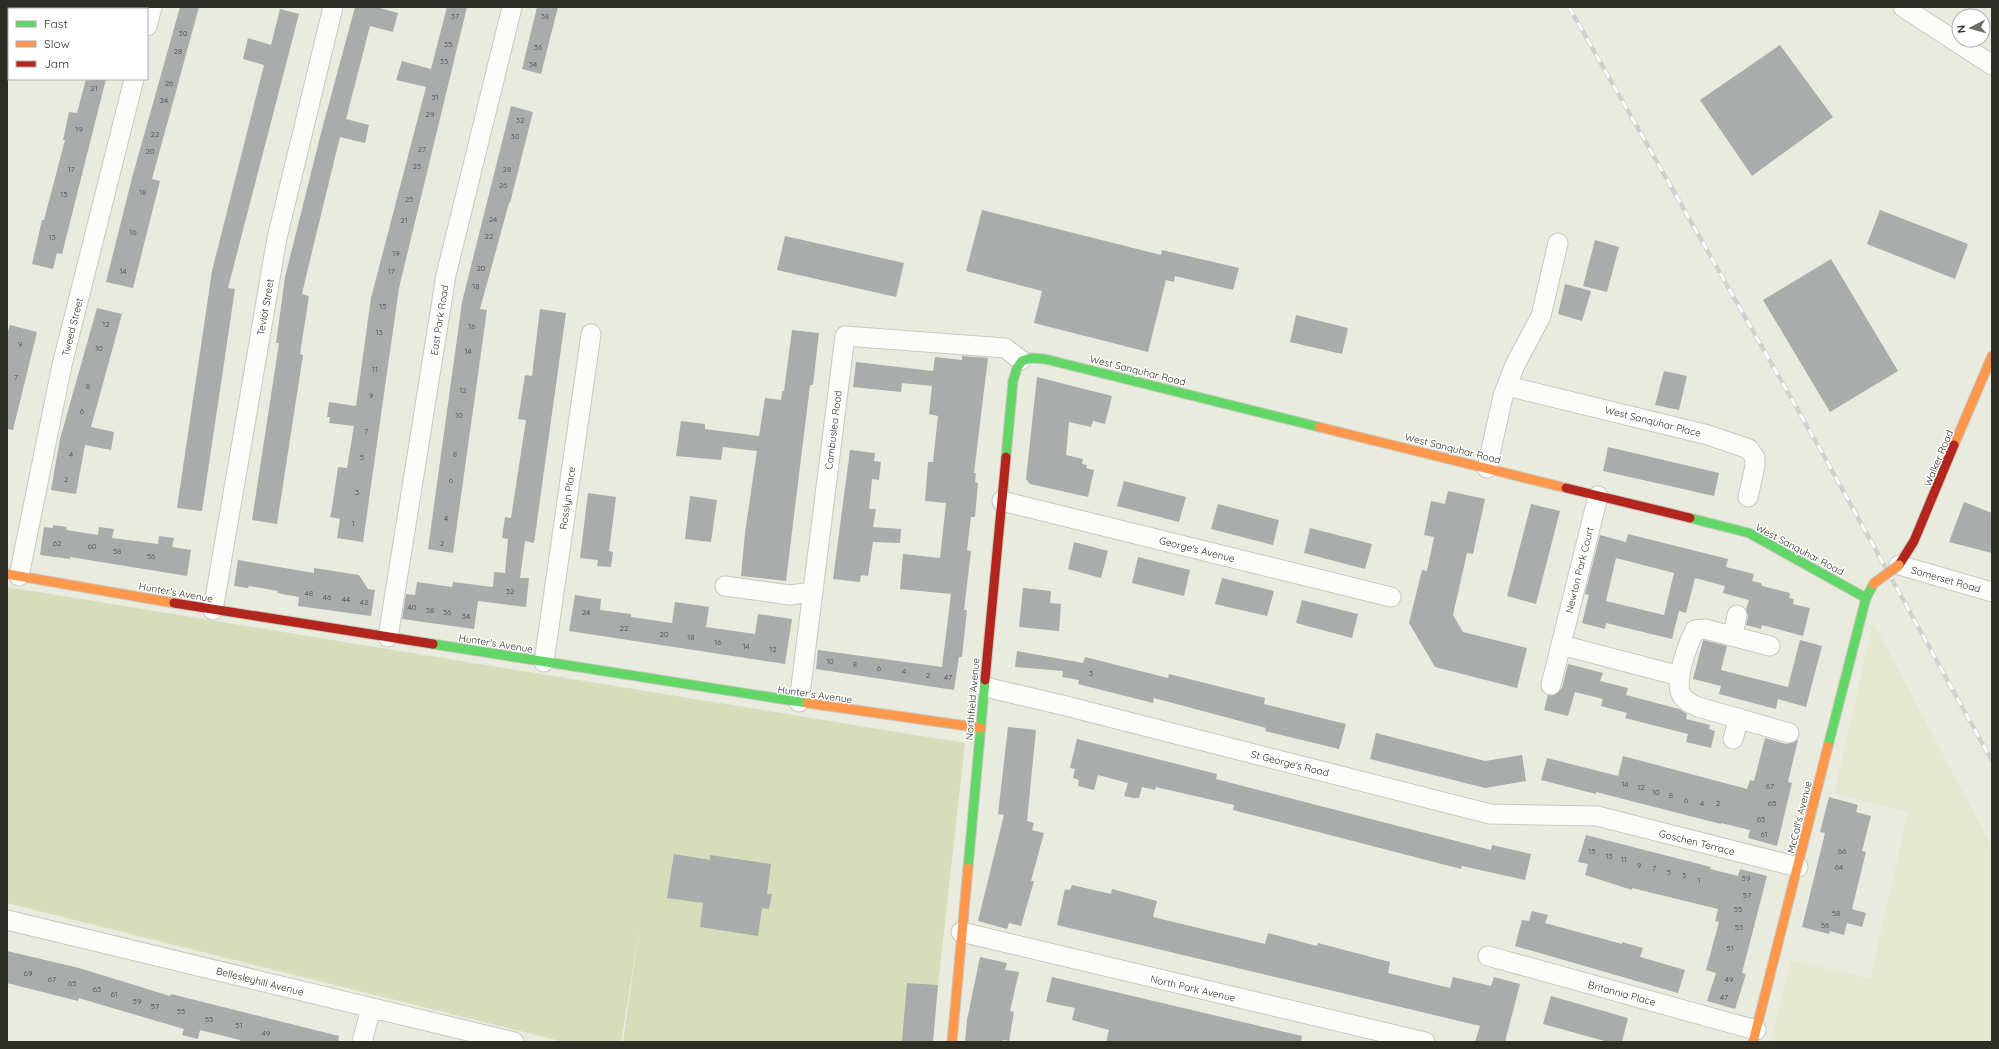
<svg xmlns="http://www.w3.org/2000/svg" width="1999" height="1049" font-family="Quicksand,sans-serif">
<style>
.built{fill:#e4e8d1}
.green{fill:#d7dcbb}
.building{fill:#a8acaa;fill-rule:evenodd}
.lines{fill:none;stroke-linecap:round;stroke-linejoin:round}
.street-casing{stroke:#c7c8be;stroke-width:21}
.fast-casing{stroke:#c7c8be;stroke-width:11}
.slow-casing{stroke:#c7c8be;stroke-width:11}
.jam-casing{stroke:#c7c8be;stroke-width:11}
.street{stroke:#fcfcfa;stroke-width:19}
.fast{stroke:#63d668;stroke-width:9}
.slow{stroke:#ff974d;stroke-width:9}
.jam{stroke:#b3261e;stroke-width:9}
.rail-casing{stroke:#d0d1cd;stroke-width:4.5}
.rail{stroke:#fff;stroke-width:3;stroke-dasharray:9;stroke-linecap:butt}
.slow-bridge-casing{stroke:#c7c8be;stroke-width:11;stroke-linecap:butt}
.slow-bridge{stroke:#ff974d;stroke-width:9}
.labels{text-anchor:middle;stroke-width:3;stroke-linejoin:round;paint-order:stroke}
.number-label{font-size:8px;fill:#4b4d46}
.street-label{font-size:10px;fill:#2c2d24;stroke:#fff}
</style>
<rect width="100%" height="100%" fill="#eaebdf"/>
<!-- built -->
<path class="built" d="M1873,622L1992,847V1042H1770L1791,960L1870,979L1908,812L1834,794Z"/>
<!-- green -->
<path class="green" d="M7,587L965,743L938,985L933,1042H623L641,918L621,1042H564L7,903Z"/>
<!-- building -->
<path class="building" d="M180,7H199L152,179L160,181L133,288L106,282L132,178Z
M355,7H376L398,13L393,32L370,26L346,119L369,125L365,143L340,137L309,264L302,294L309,296L300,354L303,355L277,524L252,520L279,343H276L285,277L321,133Z
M447,7H467L399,288L363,542L337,538L340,519L330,517L332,508L338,467L347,468L354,426L329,423L330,417H327L329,402L356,406L371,298L426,87L396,80L402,61L431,69Z
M537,7H558L541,74L522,69Z
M280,9L299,14L228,288L235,289L202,511L177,508L212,271L264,65L243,59L248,38L271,45Z
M1780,45L1833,117L1752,176L1700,100Z
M86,79H106L62,254L57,253L53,269L32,264L42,220H44L65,140H63L69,112L77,113Z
M511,106L533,112L510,203H509L480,309L487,310L453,553L428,549L462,302Z
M982,210L1161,255L1162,250L1239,268L1233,290L1175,276L1174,282L1166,280L1148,352L1034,323L1042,291L966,271Z
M1880,210L1968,244L1955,279L1867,244Z
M785,236L904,263L896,297L777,270Z
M1595,240L1619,247L1607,292L1583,286Z
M1831,259L1898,371L1830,412L1763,300Z
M1565,284L1591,291L1582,321L1558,314Z
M97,308L122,314L91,427L114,432L111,450L85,445L76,494L51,490L60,439Z
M540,309L566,313L534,543L525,541L520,578H529L526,607L478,601L474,629L402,619L406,594L415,595L417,582L452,587L453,582L493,587L494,572L505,573L508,539L502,538L505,517L511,518L526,420L518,419L525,375L532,376Z
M1296,315L1348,328L1342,354L1290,342Z
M10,325L37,332L13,430L7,429V335Z
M792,330L819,333L813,385H810L786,581L741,576L745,533L757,451L723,447L721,460L676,456L681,421L705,424V429L759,436L765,398L781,400L782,391H784Z
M962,356L988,358L974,473H976L975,482L978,483L975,517H971L967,550L971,551L964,610H967L962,657H959L954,690L816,669L818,650L942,667L951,594L900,589L903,554L940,558L946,503L925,501L928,462H933L938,416L929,414L932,386L902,383L901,392L853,387L856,362L933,371L935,357L962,360Z
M1664,371L1687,376L1679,410L1655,405Z
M1037,377L1112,396L1105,424L1093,421L1091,427L1069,422L1066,455L1083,459L1082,464L1087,465L1086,468L1094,470L1088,497L1030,484L1026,479Z
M1608,447L1719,473L1714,496L1603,471Z
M850,450L875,453L874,461L881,462L879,480L872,479L869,509H876L873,527L901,529L900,543L873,542L868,576L861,575L860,582L833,579Z
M1124,481L1186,497L1179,522L1117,506Z
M1448,491L1485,499L1473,554L1467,553L1453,615L1463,632L1527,648L1517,688L1435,667L1409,623L1422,570L1427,571L1434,537L1424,535L1431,501L1445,504Z
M588,493L616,497L609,551L613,552L611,567L597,566L598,560L580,558Z
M690,496L717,500L711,542L685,539Z
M1964,502L1992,513V553L1949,542Z
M1218,504L1279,520L1273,545L1211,529Z
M1531,504L1560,511L1536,604L1507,596Z
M53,525L67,527L66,530L98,535L99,527L114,529L112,538L158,544L159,536L174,538L172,547L191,550L187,576L70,557V559L40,555L44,527L53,528Z
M1310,528L1372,544L1365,569L1304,553Z
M1628,534L1728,559L1726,567L1754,574L1752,581L1761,583L1762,586L1790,593L1789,598L1794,599L1793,604L1810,608L1803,636L1762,625L1761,629L1746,625L1748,617L1746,610L1749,600L1723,593L1725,586L1695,578L1686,613L1679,611L1672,639L1606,623L1605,629L1582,623L1589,595L1585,594L1600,535L1626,542ZM1616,558L1674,573L1664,615L1606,601Z
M1074,542L1108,551L1101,578L1068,569Z
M1138,557L1190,570L1184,596L1132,583Z
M238,560L314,573V568L359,575L368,589L375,590L371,616L298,606L299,597L277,593L278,591L249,586L248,588L234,586Z
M1222,578L1274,591L1267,616L1215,604Z
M1023,588L1051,591L1050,603L1061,604L1059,631L1019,627Z
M575,595L601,599L600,610L631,614V617L672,623L675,602L709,607L706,627L755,634L758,614L792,619L785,664L569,631Z
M1302,600L1358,614L1352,638L1296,623Z
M1703,640L1727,646L1721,670L1788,687L1800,640L1822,646L1806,707L1778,699L1776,709L1719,694L1721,686L1693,679Z
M1017,651L1083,663L1085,657L1168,678L1169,674L1265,698L1264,704L1346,724L1339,749L1265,731L1266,728L1154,698L1153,703L1078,684L1079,680L1062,677L1063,671L1015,667Z
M1568,664L1603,673L1600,681L1628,688L1626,695L1679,709L1687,714L1686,719L1710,725L1709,729L1715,731L1711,748L1686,742L1688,734L1625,718L1627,713L1601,706L1603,699L1575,692L1568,716L1544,710L1548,695H1554L1562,688Z
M1008,727L1036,730L1027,821L1034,823L1032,830L1044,833L1031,881H1034L1021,926L1009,923L1007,929L978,921L1004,815L998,814Z
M1376,733L1485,761L1522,755L1526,781L1485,788L1370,759Z
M1765,738L1786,744L1798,740L1788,782L1792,783L1777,846L1748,838L1750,830L1721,823V824L1596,792V794L1541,780L1547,758L1618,776L1623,756L1747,789L1750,780L1754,781Z
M1077,739L1217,774L1216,779L1491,850L1492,845L1531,854L1525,880L1462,866L1461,869L1233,810L1234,805L1156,787L1155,790L1142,787L1139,798H1133L1124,796L1128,783L1098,775L1094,790L1078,786L1079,780L1073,778L1075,769L1070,768Z
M1829,797L1858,805L1856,812L1871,816L1862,851L1866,852L1852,909L1866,913L1862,927L1847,923L1844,935L1830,931L1829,934L1802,927L1825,833L1820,832Z
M1586,835L1711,867L1710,869L1738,876L1740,869L1767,876L1742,973L1746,974L1735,1009L1707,1001L1716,973L1706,970L1719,922L1715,921L1718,909L1632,888V890L1585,875L1588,864L1578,862Z
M674,854L710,860V855L771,864L767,894H772L769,909L762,908L758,936L700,927L703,903L667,898Z
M1072,885L1111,894L1112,889L1157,901L1153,917L1265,944L1268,933L1317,946L1318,943L1390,962L1388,973L1450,988L1453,977L1491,986L1494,977L1520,984L1505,1042H1475L1480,1026L1057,925L1065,889L1070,890Z
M1532,911L1548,915L1545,923L1622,944V942L1643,948L1640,957L1685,970L1678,993L1515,946L1522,920L1529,921Z
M7,951L79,968L170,996L171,994L339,1036L338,1042H240V1040L200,1030L198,1039L182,1035L184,1029L102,1005L79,998L78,1001L7,983Z
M980,957L1007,963L1005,970L1019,972L1010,1011L1014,1012L1009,1041L1003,1040L1002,1042H965L967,1020Z
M1052,977L1302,1036L1301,1042H1106L1109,1030L1072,1020L1075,1008L1046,1002Z
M907,983L938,985L933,1042H902Z
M1551,996L1628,1018L1622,1042H1608L1543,1024Z"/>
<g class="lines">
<!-- street casing -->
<g class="street-casing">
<path id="street" d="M1903,7L1992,65
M147,26L152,7
M1507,386L1708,435L1749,449L1755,458V466L1748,497
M1487,468L1503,396L1515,365L1541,316L1558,243
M1002,501L1391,597
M1899,565L1992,592
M19,576L62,365L134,79
M725,586L790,595L813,592
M213,610L277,238L333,7
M1733,636L1737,615
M388,637L446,275L512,7
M1561,645L1680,676
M1770,646L1705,629L1695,630C1688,643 1676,677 1680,691C1682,700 1690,703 1698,707L1789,733
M544,662L591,334
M1551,685L1598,496
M985,687L1062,705L1490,814L1597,816L1798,867
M799,702L845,336L1005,348L1021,360
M1733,739L1739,718
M7,920L514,1042
M961,932L1425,1042
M1488,956L1756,1030
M362,1042L371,1008"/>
</g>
<!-- fast casing -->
<g class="fast-casing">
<path id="fast" d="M1006,457L1013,381L1017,368L1022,361L1031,358L1045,359L1319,427
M1690,518L1749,533L1866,598
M433,644L807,703
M1828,746L1866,598L1873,585
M968,868L985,680"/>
</g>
<!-- slow casing -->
<g class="slow-casing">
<path id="slow" d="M1319,427L1566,488
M1954,445L1992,356
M7,574L174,603
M807,703L981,728
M952,1042L968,868
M1753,1042L1828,746"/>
</g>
<!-- jam casing -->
<g class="jam-casing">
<path id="jam" d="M1566,488L1690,518
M1899,565L1914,541L1954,445
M174,603L433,644
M985,680L1006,457"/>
</g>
<!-- street -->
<use href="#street" class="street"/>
<!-- fast -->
<use href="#fast" class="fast"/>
<!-- slow -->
<use href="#slow" class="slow"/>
<!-- jam -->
<use href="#jam" class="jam"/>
<!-- rail casing -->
<g class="rail-casing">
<path id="rail" d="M1569,7L1824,456L1992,761"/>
</g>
<!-- rail -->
<use href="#rail" class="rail"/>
<!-- slow-bridge casing -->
<g class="slow-bridge-casing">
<path id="slow-bridge" d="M1873,584L1899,565"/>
</g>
<!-- slow-bridge -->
<use href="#slow-bridge" class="slow-bridge"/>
</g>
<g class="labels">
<!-- number labels -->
<g class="number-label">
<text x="455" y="19">37</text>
<text x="545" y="19">38</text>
<text x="183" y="36">30</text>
<text x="448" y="47">35</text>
<text x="538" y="50">36</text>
<text x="178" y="54">28</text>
<text x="444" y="64">33</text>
<text x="533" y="67">34</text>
<text x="169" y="86">26</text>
<text x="94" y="91">21</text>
<text x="435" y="100">31</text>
<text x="164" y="103">24</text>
<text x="430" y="117">29</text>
<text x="520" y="123">32</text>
<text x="79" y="132">19</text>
<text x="155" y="137">22</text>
<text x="515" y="139">30</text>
<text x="422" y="152">27</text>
<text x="150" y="154">20</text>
<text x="417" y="169">25</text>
<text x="71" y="172">17</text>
<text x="507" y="172">28</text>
<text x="503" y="188">26</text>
<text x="143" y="195">18</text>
<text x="64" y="197">15</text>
<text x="409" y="202">23</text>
<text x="493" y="222">24</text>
<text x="404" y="223">21</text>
<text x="133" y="235">16</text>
<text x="489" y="239">22</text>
<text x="52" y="240">13</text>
<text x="396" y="256">19</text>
<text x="481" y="271">20</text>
<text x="123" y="274">14</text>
<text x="391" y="274">17</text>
<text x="476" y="289">18</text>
<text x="383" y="309">15</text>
<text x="106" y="327">12</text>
<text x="472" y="329">16</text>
<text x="379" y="335">13</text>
<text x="20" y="347">9</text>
<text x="99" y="351">10</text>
<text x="468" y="354">14</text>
<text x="375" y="372">11</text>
<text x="16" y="380">7</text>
<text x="88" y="389">8</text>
<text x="463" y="393">12</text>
<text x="371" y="398">9</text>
<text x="82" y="414">6</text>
<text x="459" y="418">10</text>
<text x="366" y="434">7</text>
<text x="71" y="457">4</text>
<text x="455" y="457">8</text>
<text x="362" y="460">5</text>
<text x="66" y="482">2</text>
<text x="451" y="483">6</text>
<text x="357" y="495">3</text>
<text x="446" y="521">4</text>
<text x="353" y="526">1</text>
<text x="57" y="546">62</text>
<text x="442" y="546">2</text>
<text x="92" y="549">60</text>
<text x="117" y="554">58</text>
<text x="151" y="559">56</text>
<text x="510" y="594">32</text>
<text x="309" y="596">48</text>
<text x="327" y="600">46</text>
<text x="346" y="602">44</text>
<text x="364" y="605">42</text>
<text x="412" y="610">40</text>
<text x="430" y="613">38</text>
<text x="447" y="615">36</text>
<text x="586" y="615">24</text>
<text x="466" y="619">34</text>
<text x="624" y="631">22</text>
<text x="664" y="637">20</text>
<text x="691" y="640">18</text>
<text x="718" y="645">16</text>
<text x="746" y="649">14</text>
<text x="773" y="652">12</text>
<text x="830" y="664">10</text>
<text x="855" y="667">8</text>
<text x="879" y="671">6</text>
<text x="904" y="674">4</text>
<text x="1091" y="676">3</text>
<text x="928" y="678">2</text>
<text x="948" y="680">47</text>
<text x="1625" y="787">14</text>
<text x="1770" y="789">67</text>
<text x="1641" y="790">12</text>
<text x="1656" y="795">10</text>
<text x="1671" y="798">8</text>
<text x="1686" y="803">6</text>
<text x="1702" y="806">4</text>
<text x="1718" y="806">2</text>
<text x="1772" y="806">65</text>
<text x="1761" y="822">63</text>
<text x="1764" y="837">61</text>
<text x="1592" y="854">15</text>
<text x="1842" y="854">66</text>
<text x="1609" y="859">13</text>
<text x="1624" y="862">11</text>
<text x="1639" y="868">9</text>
<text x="1839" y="870">64</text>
<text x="1654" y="871">7</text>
<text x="1669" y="875">5</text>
<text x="1684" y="878">3</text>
<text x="1746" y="881">59</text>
<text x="1699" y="883">1</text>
<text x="1747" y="898">57</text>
<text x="1738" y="912">55</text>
<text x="1836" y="916">58</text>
<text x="1825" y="928">56</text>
<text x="1739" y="930">53</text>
<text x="1730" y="951">51</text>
<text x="28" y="976">69</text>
<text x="52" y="982">67</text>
<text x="1729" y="982">49</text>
<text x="72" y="986">65</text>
<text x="97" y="992">63</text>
<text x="114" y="997">61</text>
<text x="1724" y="1000">47</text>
<text x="137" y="1004">59</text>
<text x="155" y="1009">57</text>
<text x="181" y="1014">55</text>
<text x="209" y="1022">53</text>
<text x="239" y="1028">51</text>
<text x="266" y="1036">49</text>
</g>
<!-- street labels -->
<g class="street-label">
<text transform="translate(265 307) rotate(-80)" y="4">Teviot Street</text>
<text transform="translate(439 320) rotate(-81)" y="4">East Park Road</text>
<text transform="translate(72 327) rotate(-76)" y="4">Tweed Street</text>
<text transform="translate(1138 370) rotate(14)" y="4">West Sanquhar Road</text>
<text transform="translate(1653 421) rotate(14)" y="4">West Sanquhar Place</text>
<text transform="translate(833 430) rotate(-83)" y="4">Cambuslea Road</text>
<text transform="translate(1453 448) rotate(14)" y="4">West Sanquhar Road</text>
<text transform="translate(1938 458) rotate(-67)" y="4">Walker Road</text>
<text transform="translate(567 498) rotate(-82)" y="4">Rosslyn Place</text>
<text transform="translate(1197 549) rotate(14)" y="4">George's Avenue</text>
<text transform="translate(1800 549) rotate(28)" y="4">West Sanquhar Road</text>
<text transform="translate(1579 570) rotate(-76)" y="4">Newton Park Court</text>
<text transform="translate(1946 579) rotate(16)" y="4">Somerset Road</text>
<text transform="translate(176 592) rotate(10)" y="4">Hunter's Avenue</text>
<text transform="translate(496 643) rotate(9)" y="4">Hunter's Avenue</text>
<text transform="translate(815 694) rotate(8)" y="4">Hunter's Avenue</text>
<text transform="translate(972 699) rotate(-85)" y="4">Northfield Avenue</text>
<text transform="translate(1290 763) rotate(14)" y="4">St George's Road</text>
<text transform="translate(1799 817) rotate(-76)" y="4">McCall's Avenue</text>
<text transform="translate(1697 842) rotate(14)" y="4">Goschen Terrace</text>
<text transform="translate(260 981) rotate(14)" y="4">Bellesleyhill Avenue</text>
<text transform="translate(1193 988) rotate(13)" y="4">North Park Avenue</text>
<text transform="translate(1622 993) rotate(15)" y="4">Britannia Place</text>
</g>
</g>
<!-- border -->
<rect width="1999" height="1049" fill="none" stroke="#2c2d24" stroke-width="16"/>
<!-- legend -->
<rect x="8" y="8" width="140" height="72" fill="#ffffff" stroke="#ababa7"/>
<rect x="16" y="21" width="20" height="6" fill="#63d668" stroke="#ababa7"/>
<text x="44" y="28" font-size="12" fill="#2c2d24">Fast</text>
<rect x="16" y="41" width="20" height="6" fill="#ff974d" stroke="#ababa7"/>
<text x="44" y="48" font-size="12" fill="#2c2d24">Slow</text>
<rect x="16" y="61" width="20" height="6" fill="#b3261e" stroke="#ababa7"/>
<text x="44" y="68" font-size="12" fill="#2c2d24">Jam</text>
<!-- north arrow -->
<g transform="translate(1971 28) rotate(264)"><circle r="19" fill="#ffffff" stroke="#ababa7"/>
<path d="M0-3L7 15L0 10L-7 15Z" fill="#6e7065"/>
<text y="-6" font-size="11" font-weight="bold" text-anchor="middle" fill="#2c2d24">N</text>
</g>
</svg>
